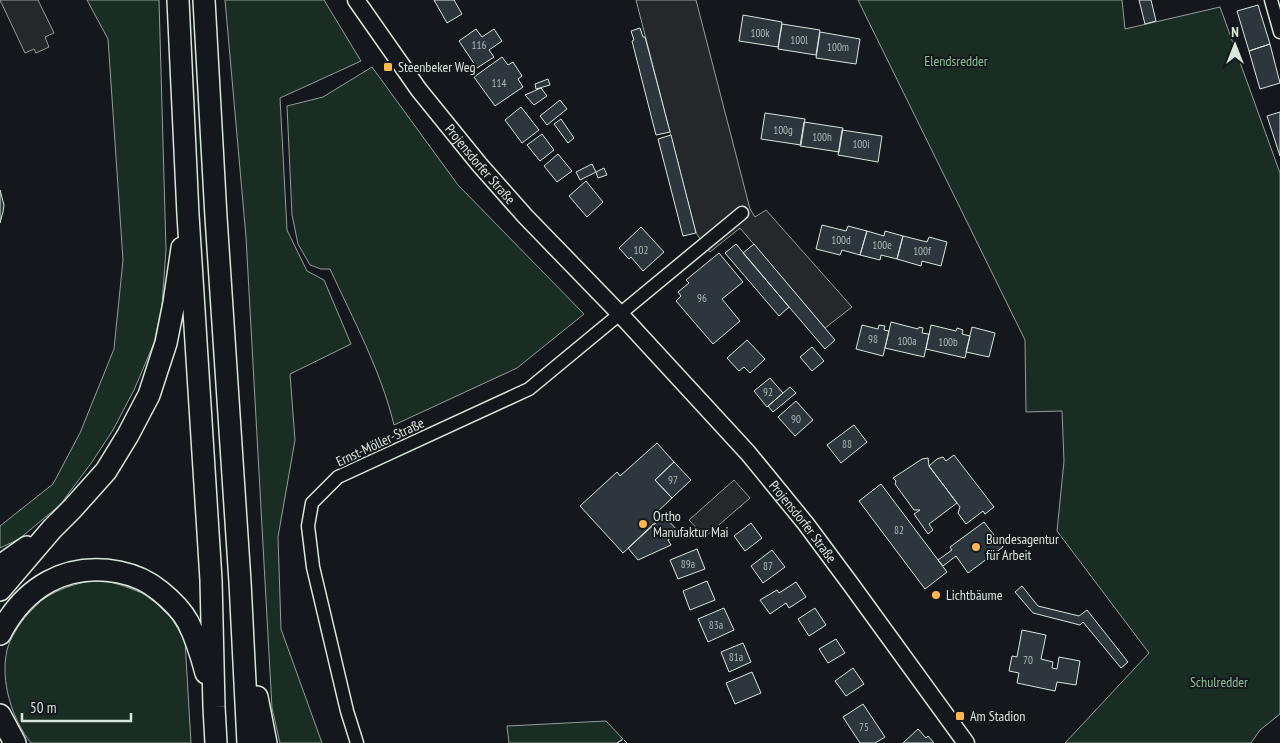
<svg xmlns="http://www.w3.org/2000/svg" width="1280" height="743" font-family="'PT Sans Narrow',sans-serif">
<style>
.green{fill:#1a2d24;stroke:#939e99}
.parking{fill:#24282b;stroke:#939e99}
.building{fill:#2c363c;stroke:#d8e6dc}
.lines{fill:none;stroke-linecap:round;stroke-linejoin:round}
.minor-casing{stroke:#d8e6dc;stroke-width:15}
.tertiary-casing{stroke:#d8e6dc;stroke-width:19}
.trunk-casing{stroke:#d8e6dc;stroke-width:24}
.minor{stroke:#14181c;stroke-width:12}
.tertiary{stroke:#14181c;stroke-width:16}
.trunk{stroke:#14181c;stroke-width:21}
.fence{stroke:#d8e6dc;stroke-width:1;stroke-dasharray:6 2.5;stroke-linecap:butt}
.poi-dot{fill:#ffb74d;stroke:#14181c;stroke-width:2}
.labels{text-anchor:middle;stroke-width:4;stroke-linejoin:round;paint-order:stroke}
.number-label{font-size:11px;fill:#adbab4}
.park-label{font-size:14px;fill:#8ac095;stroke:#14181c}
.poi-label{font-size:14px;fill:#d8e6dc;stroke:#14181c;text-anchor:start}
.street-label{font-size:14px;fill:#d8e6dc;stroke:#14181c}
</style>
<rect width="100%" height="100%" fill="#14181c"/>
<!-- green -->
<path class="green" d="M87,0H159L166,250L162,305L154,343L134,390L113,430L92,462L60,505L19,539L0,548V526L53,484L80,433L114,349L123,260L108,39Z
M225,0H324L361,61L280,98L287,230L307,271L324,280L351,344L290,374L295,440L278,537L281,629L322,743H280L272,708L246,237Z
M858,0H1122L1125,29L1220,7L1280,173V714L1260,730L1251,743H1065L1149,653L1057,531L1064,461L1062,411L1026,412L1025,340Z
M372,67L458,185L584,314L517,368L394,425C381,371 353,319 330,269H321L310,265L298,244L292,215L287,106L323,97Z
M91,581L110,582L124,586L142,593L156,603L172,619L185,641L191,743H31C12,719 0,681 7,650C10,638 20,623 28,614C33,609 39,602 45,598C59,589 74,584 91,581Z
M606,721L623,739L617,743H509L507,726Z"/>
<!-- parking -->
<path class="parking" d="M0,0H38L54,33L45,37L49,47L36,53L34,49L25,53Z
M636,0H696L750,209L755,217L766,210L852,307L825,328L740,228L710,252L696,233Z
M734,480L750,498L705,537L689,520Z"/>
<!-- building -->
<path class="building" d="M434,0H454L462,14L447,23Z
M1139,0H1151L1156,21L1145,24Z
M1258,5L1270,44L1249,51L1237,11Z
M743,15L782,22L778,47L739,41Z
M782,24L820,30L816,55L778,49Z
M640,28L643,37H645L670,132L656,135L632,41L634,40L631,31Z
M476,29L482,37L494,29L502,41L489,50L494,57L477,68L459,41Z
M820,32L860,39L856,64L816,58Z
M1270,44L1280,83L1260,89L1249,51Z
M502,57L508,65L513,62L522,76L518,79L523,87L495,106L474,77Z
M548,79L550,85L536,89L535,84Z
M541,88L547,96L534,105L525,95Z
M560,100L567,109L547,125L540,116Z
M521,107L539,130L522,143L505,120Z
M1280,112V156L1267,116Z
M765,113L805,119L801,145L761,139Z
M561,119L574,138L568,143L554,124Z
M804,122L843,128L839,152L800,146Z
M842,130L882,136L878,162L838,155Z
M542,134L554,150L540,161L527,145Z
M671,135L696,233L683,236L658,139Z
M558,154L572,171L557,182L544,166Z
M592,164L596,172L580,180L576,172Z
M604,168L607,175L598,178L596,172Z
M586,181L603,202L587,217L569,196Z
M0,190L4,205L3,212L0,223Z
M822,225L846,231L848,226L867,231L860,255L842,250L840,255L816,249Z
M641,227L664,252L643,271L631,257L629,259L619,248Z
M867,231L884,236L885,231L903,236L897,259L881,255L880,260L860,255Z
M903,236L927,242L929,237L947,242L941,266L922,261L921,266L897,259Z
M736,244L789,307L779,316L725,253Z
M754,244L835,340L825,349L743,253Z
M719,253L743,282L722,299L740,321L713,344L676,301L681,296L678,292L689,283L686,280Z
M891,322L918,329L919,327L923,328L922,333L929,334L924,357L885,348Z
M862,325L878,329L879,325L885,326L884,330L889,331L883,356L856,349Z
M931,325L956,331L957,328L963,330L962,334L970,336L965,358L926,349Z
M972,327L995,333L989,357L966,352Z
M747,340L765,359L750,373L744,367L739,371L727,358Z
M812,347L824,361L812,371L800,357Z
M770,378L783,393L767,407L754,391Z
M790,387L796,393L773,412L768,406Z
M796,401L813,420L795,436L778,417Z
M854,425L867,442L841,463L827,445Z
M657,443L674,462L655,480L672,498L654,515L659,520L623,553L580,506L617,472L620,476Z
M954,455L994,507L985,514L983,511L966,524L958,513L960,507L929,466L937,459L943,457L946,461Z
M928,458L929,466L957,503L929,524L933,530L928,534L914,514L920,510H914L895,484L896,481L893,478L922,459Z
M674,462L691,480L672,498L655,480Z
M881,484L947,572L925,589L859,501Z
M663,515L679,532L668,540L671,545L638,560L628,548Z
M984,522L1003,547L968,573L956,556L943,566L938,560L952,550L950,547Z
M751,523L762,538L745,551L734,536Z
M697,549L705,569L678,579L670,560Z
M772,550L785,567L763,583L751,566Z
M707,581L715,600L690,610L683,591Z
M796,582L806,597L789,608L786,603L770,614L760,600L777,590L779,593Z
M1022,586L1038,606L1079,616L1087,610L1128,662L1121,668L1083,622L1080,625L1033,613L1015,592Z
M724,608L734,630L708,642L698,619Z
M815,608L826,625L809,636L798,619Z
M1022,630L1046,635L1041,659L1053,662L1052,668L1057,669L1059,657L1080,661L1076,685L1057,682L1055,691L1017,683L1019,673L1009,671L1012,656L1017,657Z
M836,639L845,653L828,663L819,649Z
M743,643L751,662L729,672L721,652Z
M853,668L864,684L846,696L835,681Z
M752,672L761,693L735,704L726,683Z
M863,704L885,737L875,743H860L843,717Z
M918,729L926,738L928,736L934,743H903Z"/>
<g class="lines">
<!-- minor casing -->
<g class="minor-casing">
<path id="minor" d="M1271,0L1280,32
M357,743L347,711L313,567L308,526L312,503L338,477L529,389L742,213"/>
</g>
<!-- tertiary casing -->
<g class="tertiary-casing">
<g id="tertiary">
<path id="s1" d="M356,0L419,90L479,164L525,216L620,314L748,453L806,524L852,586L966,743"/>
</g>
</g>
<!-- trunk casing -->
<g class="trunk-casing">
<path id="trunk" d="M178,0L188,215L211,580L214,707L216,743
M204,0L216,217L240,582L248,743
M0,566L27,547
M0,590L52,529L72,509L106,471L128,435L149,395L166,343L174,303L182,248
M0,634C24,587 66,562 119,572C134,575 148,581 160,591C170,599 182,611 188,622C195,636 202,658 206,673
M257,697L266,743
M0,715L15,743"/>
</g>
<!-- minor -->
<use href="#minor" class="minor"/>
<!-- tertiary -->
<use href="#tertiary" class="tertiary"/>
<!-- trunk -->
<use href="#trunk" class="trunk"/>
<!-- fence -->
<path class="fence" d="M617,743L623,739L627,743"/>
</g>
<!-- markers -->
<g class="poi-dot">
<rect x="383" y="62" width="10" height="10" rx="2.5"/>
<circle cx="643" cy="524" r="5"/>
<circle cx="976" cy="547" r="5"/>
<circle cx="936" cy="595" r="5"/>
<rect x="955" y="711" width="10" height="10" rx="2.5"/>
</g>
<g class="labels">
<!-- number labels -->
<g class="number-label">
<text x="760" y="37">100k</text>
<text x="799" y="44">100l</text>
<text x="479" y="49">116</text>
<text x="838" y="51">100m</text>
<text x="499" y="87">114</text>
<text x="783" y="134">100g</text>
<text x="822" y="141">100h</text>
<text x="861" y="148">100i</text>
<text x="841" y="244">100d</text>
<text x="882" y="249">100e</text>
<text x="641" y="254">102</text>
<text x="922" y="255">100f</text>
<text x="702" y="302">96</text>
<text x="873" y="343">98</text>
<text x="907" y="345">100a</text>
<text x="948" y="346">100b</text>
<text x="768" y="396">92</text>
<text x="796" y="423">90</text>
<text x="847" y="448">88</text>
<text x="673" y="484">97</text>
<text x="899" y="534">82</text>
<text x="688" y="568">89a</text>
<text x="768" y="570">87</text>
<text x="716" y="629">83a</text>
<text x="736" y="661">81a</text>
<text x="1028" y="664">70</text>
<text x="864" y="731">75</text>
</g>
<!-- park labels -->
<g class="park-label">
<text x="956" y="66">Elendsredder</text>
<text x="1219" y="687">Schulredder</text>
</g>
<!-- poi labels -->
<g class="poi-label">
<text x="398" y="72">Steenbeker Weg</text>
<text x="653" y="521">Ortho<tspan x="653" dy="16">Manufaktur Mai</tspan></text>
<text x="986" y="544">Bundesagentur<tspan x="986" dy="16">für Arbeit</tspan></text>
<text x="946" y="600">Lichtbäume</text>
<text x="970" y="721">Am Stadion</text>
</g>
<!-- street labels -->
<g class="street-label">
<text dy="5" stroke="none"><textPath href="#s1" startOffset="206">Projensdorfer Straße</textPath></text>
<text transform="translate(380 442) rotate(-25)" y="5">Ernst-Möller-Straße</text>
<text dy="5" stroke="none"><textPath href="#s1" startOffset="688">Projensdorfer Straße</textPath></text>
</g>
</g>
<!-- north arrow -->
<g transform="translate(1235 45)" stroke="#14181c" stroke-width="4" paint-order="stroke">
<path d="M0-4L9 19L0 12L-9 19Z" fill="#d8e6dc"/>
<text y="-8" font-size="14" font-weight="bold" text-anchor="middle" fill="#d8e6dc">N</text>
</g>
<!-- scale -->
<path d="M22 713v8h109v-8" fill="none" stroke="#d8e6dc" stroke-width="2.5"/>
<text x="30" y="713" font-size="15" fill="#d8e6dc" stroke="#14181c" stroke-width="4" paint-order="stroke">50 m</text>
</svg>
